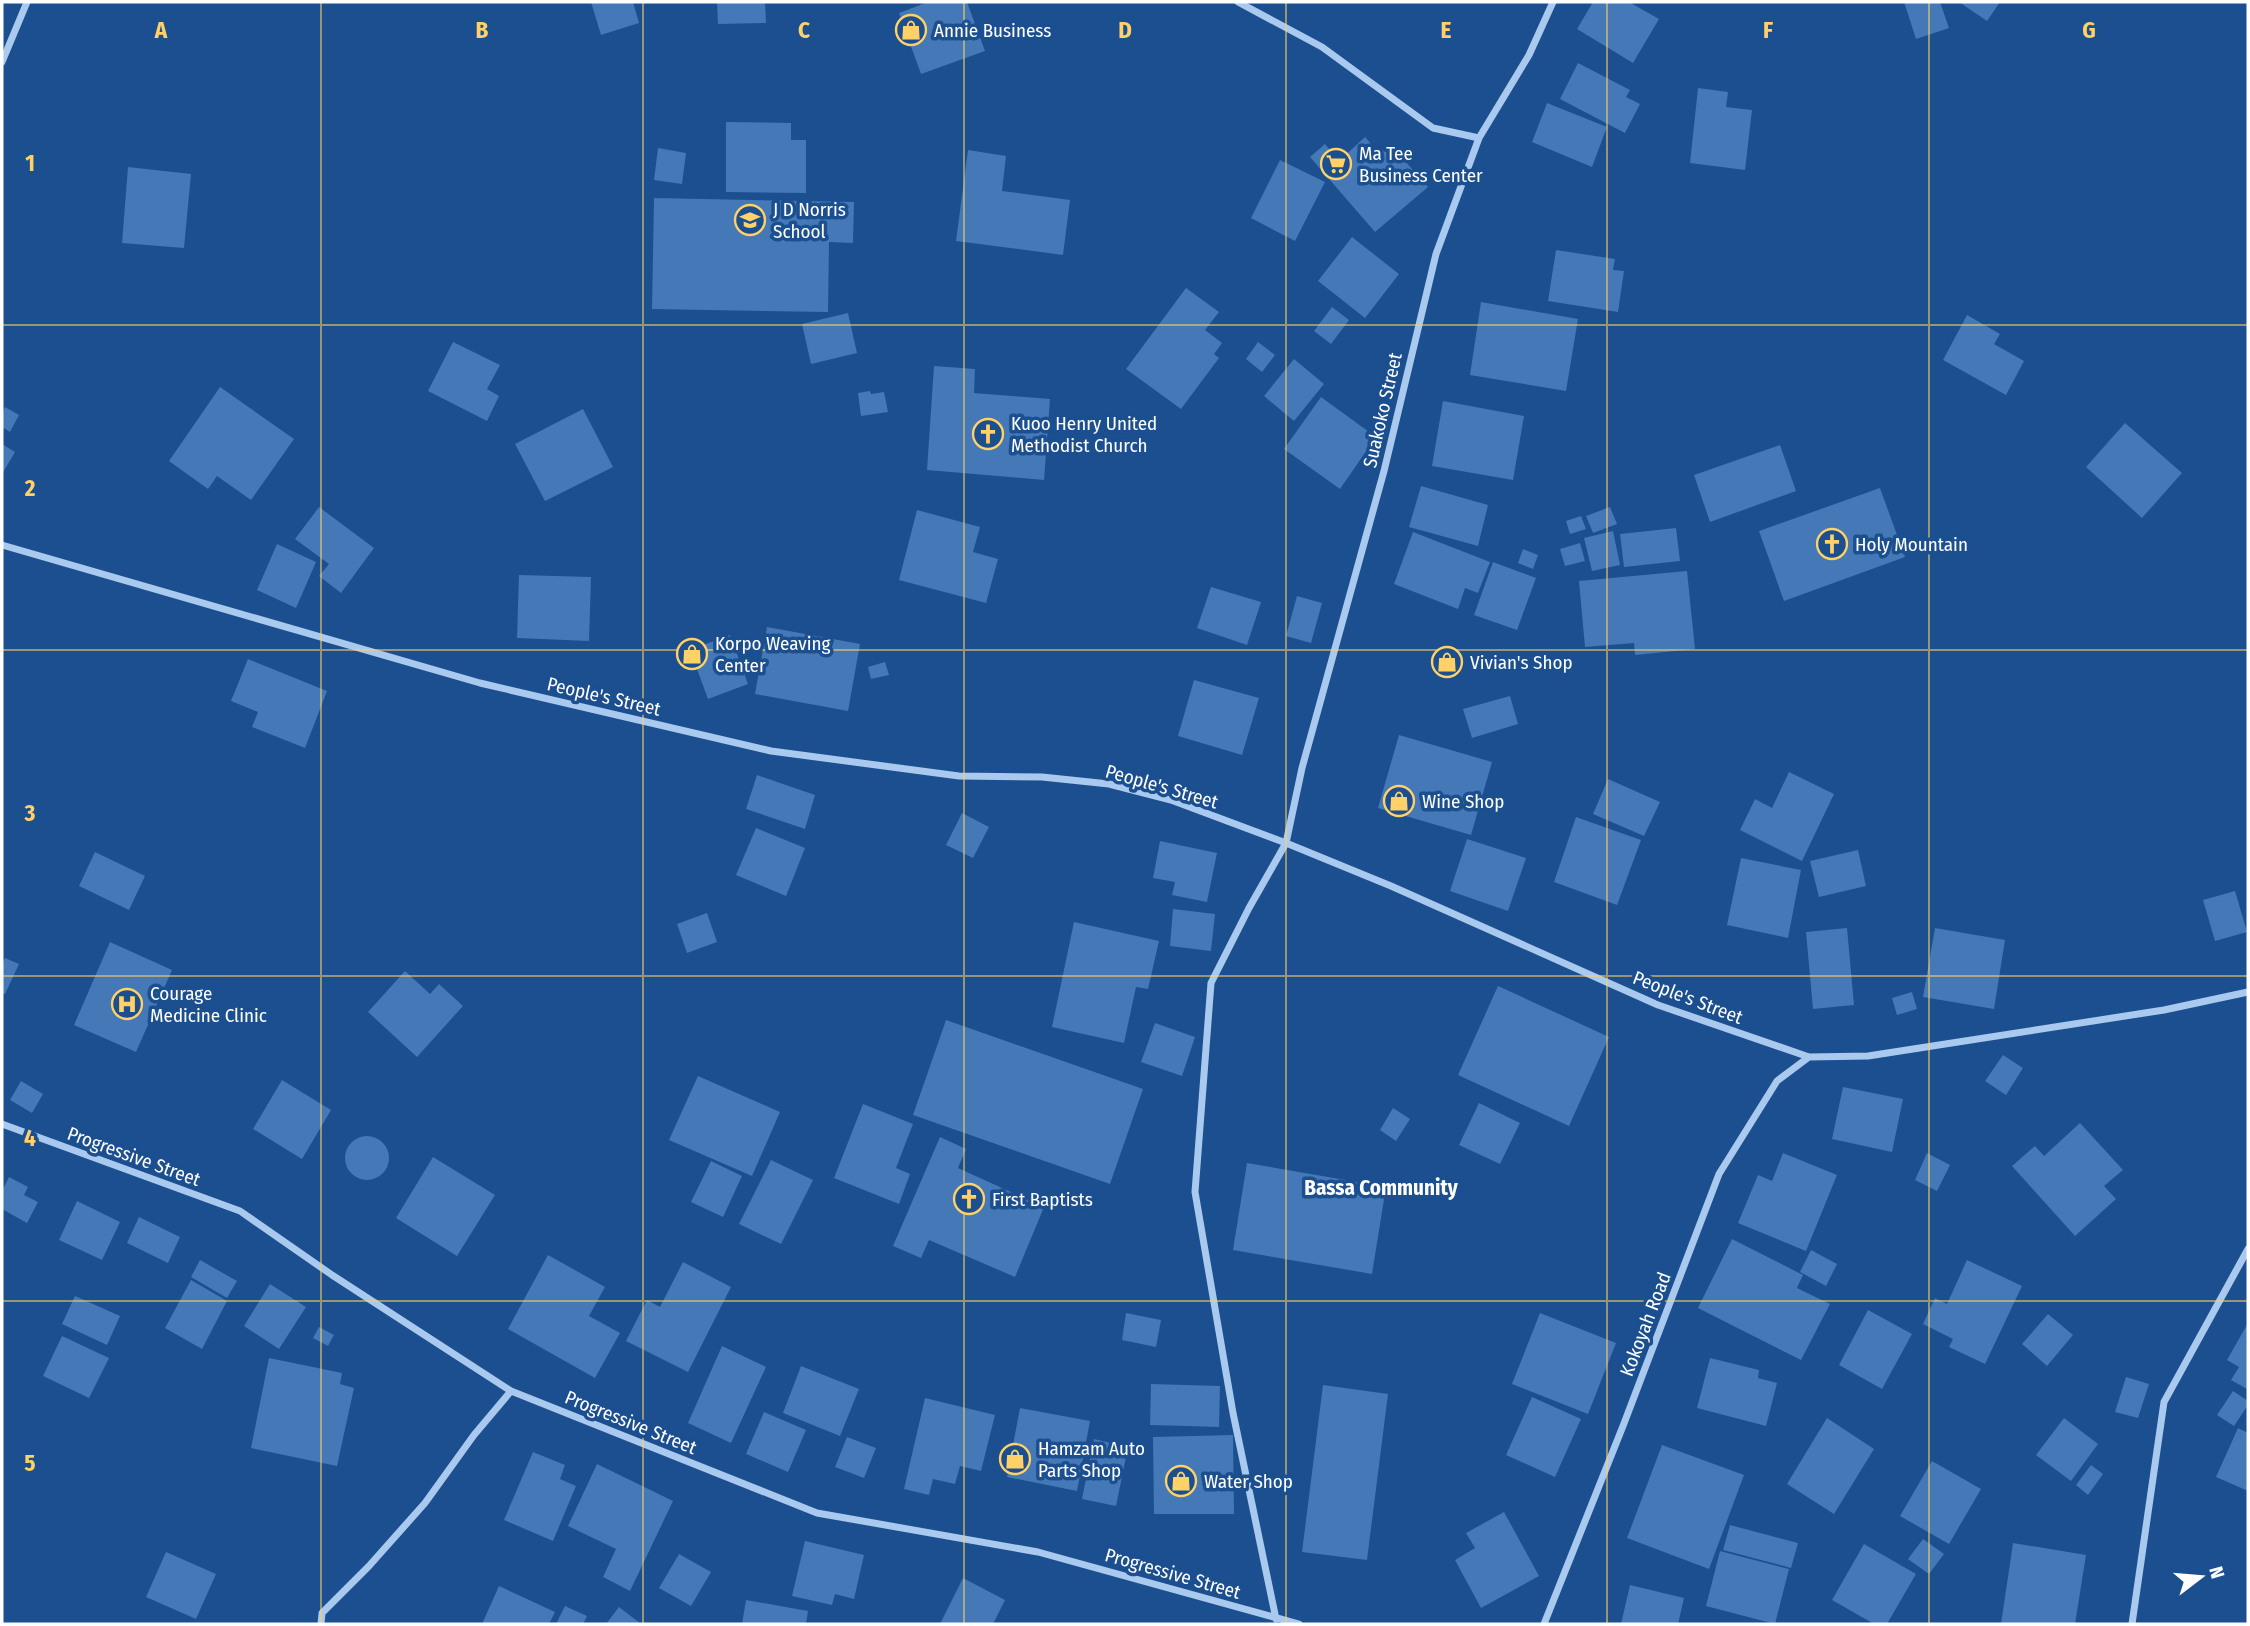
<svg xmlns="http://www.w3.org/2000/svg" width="2250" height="1626" font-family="'Fira Sans Condensed',sans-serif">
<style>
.building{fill:#4478b7}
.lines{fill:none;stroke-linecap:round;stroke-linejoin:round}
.street{stroke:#a9c9ee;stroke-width:7}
.grid{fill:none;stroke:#ffd166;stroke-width:2;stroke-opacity:0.55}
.labels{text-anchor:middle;stroke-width:7;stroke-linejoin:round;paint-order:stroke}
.poi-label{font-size:19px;fill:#fff;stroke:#1b4f8f;text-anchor:start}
.street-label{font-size:19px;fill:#fff;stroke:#1b4f8f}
.neighbourhood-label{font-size:21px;font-weight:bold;fill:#fff;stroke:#1b4f8f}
.grid-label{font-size:23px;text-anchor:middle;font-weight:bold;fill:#ffd166;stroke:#1b4f8f;stroke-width:7;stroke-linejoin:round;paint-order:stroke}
</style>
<rect width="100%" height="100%" fill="#1b4f8f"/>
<!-- building -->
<path class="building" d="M591,2H633L639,23L601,35Z
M717,2H765L766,23L718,24Z
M928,2H967L985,51L921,74L899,13Z
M1593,2H1629L1659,19L1633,63L1577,29Z
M1904,2H1940L1949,28L1916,39Z
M1959,2H2000L1987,21Z
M1578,63L1630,90L1626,97L1640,104L1625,133L1560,99Z
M1698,88L1728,92L1726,107L1752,110L1745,170L1690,163Z
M1547,103L1607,127L1592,167L1532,142Z
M726,122L791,123V140H806V193L726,192Z
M1365,137L1379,153L1389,143L1428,187L1375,232L1310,157L1325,144L1339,161Z
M658,148L686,153L682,184L654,180Z
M968,150L1006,156L1002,191L1070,200L1063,255L956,241Z
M1280,160L1325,182L1295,241L1251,218Z
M128,167L191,174L184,248L122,243Z
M654,198L854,202L853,243L829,242L828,312L652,309Z
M1352,237L1399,274L1365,318L1318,281Z
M1556,250L1615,259L1613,270L1624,271L1618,312L1548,301Z
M1186,288L1219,312L1205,330L1222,343L1214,354L1219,358L1181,409L1126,369Z
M1481,302L1578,319L1566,391L1470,375Z
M1332,307L1349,320L1331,344L1314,331Z
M848,313L857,353L811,364L802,324Z
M1967,315L2000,334L1994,344L2024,361L2006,395L1943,360Z
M453,342L500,365L487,389L499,396L487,421L428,391Z
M1258,342L1275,355L1262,372L1246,359Z
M1294,359L1324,384L1294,421L1264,396Z
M934,366L975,369L974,393L1050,399L1044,480L927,470Z
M220,387L294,439L251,500L217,476L208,489L169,461Z
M870,391L871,394L884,392L888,412L861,416L858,393Z
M1321,397L1376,437L1340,489L1284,449Z
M1443,401L1524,416L1513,480L1432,466Z
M5,407L19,415L10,432L2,427V414Z
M583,409L613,467L545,501L515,444Z
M2125,423L2182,473L2142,518L2086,467Z
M2,444L15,452L2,474Z
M1780,445L1796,491L1710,522L1694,475Z
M1421,486L1488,505L1478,546L1409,527Z
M1880,488L1905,557L1784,601L1759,531Z
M319,507L374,548L341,593L319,576L329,564L295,539Z
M1610,507L1617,524L1593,533L1586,516Z
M917,510L980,527L973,552L998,559L986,603L899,580Z
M1581,516L1586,529L1570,534L1566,521Z
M1676,528L1680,561L1624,567L1620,534Z
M1613,531L1620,565L1592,571L1584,538Z
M1413,532L1490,562L1478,593L1465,588L1458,609L1394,584Z
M1580,543L1585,561L1565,566L1560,549Z
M277,544L316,562L296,608L257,590Z
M1523,549L1538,555L1533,569L1518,563Z
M1493,562L1536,578L1517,630L1474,615Z
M1687,571L1695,649L1635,655L1634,643L1585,647L1579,581Z
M519,575L591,577L589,641L517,638Z
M1211,587L1261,602L1247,645L1197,628Z
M1297,596L1322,603L1311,643L1286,636Z
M767,627L860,644L848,711L755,694Z
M730,635L748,684L708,699L690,650Z
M248,659L327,691L305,748L252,727L258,712L231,701Z
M885,662L889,675L871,679L868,667Z
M1194,680L1259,698L1242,755L1178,736Z
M1510,696L1518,724L1472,738L1463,709Z
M1399,735L1492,762L1471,835L1378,808Z
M1789,772L1834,794L1802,861L1740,830L1755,799L1772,808Z
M757,775L815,795L805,829L746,809Z
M1608,779L1660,802L1644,836L1593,814Z
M962,813L989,827L973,858L946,845Z
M1576,817L1641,840L1617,905L1554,882Z
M756,828L805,848L786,896L736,875Z
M1467,839L1526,858L1508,911L1450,891Z
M1160,841L1217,853L1207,902L1172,895L1175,882L1153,878Z
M1858,850L1866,886L1819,897L1810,861Z
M95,852L145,876L129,910L79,886Z
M1741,858L1801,870L1788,938L1727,925Z
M2235,891L2247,932L2215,941L2203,900Z
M1173,909L1215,914L1211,951L1170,946Z
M707,913L717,942L687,953L677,924Z
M1074,922L1159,941L1148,989L1136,987L1124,1043L1052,1027Z
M1847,928L1854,1005L1813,1009L1806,932Z
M1935,928L2005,940L1994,1009L1923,997Z
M110,942L172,970L136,1052L74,1025Z
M5,958L19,964L5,994L2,993V964Z
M405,971L430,994L439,984L463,1006L417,1057L368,1012Z
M1498,986L1609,1037L1569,1126L1458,1075Z
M1912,992L1917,1009L1897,1015L1892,998Z
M946,1020L1143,1089L1110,1184L913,1115Z
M1155,1023L1195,1037L1182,1076L1141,1062Z
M2003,1055L2023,1068L2006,1095L1985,1081Z
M698,1076L780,1112L752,1176L669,1140Z
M282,1080L331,1110L302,1159L253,1129Z
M21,1081L43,1094L32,1113L10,1100Z
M1843,1087L1903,1099L1892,1152L1832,1139Z
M1479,1103L1520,1123L1500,1164L1459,1145Z
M863,1104L913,1124L896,1168L910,1174L899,1204L834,1178Z
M1393,1108L1410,1119L1396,1141L1380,1130Z
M2080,1123L2123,1170L2104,1186L2116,1199L2075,1236L2012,1166L2035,1146L2044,1156Z
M345 1158a22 22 0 1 1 44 0a22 22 0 1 1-44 0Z
M940,1137L966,1149L958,1168L1044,1207L1015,1277L929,1240L921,1258L893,1246Z
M1783,1153L1837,1175L1806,1251L1738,1223L1758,1175L1772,1181Z
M1927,1153L1950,1165L1937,1191L1915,1180Z
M433,1157L495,1195L457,1256L396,1218Z
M771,1160L813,1180L781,1244L739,1224Z
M711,1161L742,1176L723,1217L691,1202Z
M1247,1163L1386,1187L1372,1274L1233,1250Z
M9,1177L28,1187L24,1195L38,1202L27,1223L2,1209V1191Z
M77,1201L120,1222L102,1260L59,1240Z
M139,1217L180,1237L168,1263L127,1243Z
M1732,1239L1803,1275L1797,1288L1830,1304L1801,1360L1698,1308Z
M1811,1250L1837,1264L1826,1286L1800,1272Z
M548,1255L605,1287L589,1316L620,1333L595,1378L508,1329Z
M200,1260L237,1281L227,1298L191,1277Z
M1967,1260L2022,1286L1985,1364L1949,1347L1953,1339L1923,1324L1935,1298L1947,1304Z
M683,1262L731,1287L688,1372L626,1341L647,1300L660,1307Z
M191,1280L227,1301L202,1349L165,1328Z
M270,1284L306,1307L279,1349L244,1326Z
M75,1296L120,1316L107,1345L62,1324Z
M1868,1310L1912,1334L1882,1389L1839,1365Z
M1126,1313L1161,1320L1156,1347L1122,1340Z
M1540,1313L1616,1343L1588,1414L1512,1384Z
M2048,1314L2073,1335L2047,1366L2022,1344Z
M2248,1323V1387L2247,1389L2231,1380L2239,1367L2227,1360Z
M319,1327L334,1335L328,1346L313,1338Z
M62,1336L109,1358L89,1398L43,1376Z
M722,1346L766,1367L731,1443L688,1423Z
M269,1358L342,1373L340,1384L354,1388L337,1466L251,1448Z
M1710,1358L1759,1370L1758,1378L1777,1383L1766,1426L1697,1408Z
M801,1366L859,1389L840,1436L783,1413Z
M2126,1377L2149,1384L2138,1418L2115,1412Z
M1151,1384L1220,1386L1219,1427L1150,1425Z
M1323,1385L1388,1394L1367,1560L1302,1552Z
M2233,1391L2248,1401V1405L2234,1426L2217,1415Z
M1532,1397L1581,1419L1555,1477L1506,1455Z
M925,1398L995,1415L981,1471L960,1466L955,1484L933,1479L929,1495L904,1489Z
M1020,1408L1090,1421L1077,1491L1007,1477Z
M764,1412L806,1430L788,1472L746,1454Z
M1827,1418L1874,1449L1834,1514L1787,1484Z
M2064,1418L2098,1444L2071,1481L2036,1455Z
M2238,1428L2248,1433V1491L2216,1477Z
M1233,1435L1234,1514H1154L1153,1437Z
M847,1437L876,1448L864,1478L835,1467Z
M1094,1439L1128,1447L1116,1506L1082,1499Z
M1662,1445L1744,1475L1709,1569L1627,1538Z
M533,1452L565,1465L560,1479L576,1486L553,1541L504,1520Z
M1932,1461L1981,1489L1949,1544L1900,1516Z
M597,1464L673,1501L630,1591L603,1577L616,1549L568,1526Z
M2091,1465L2103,1474L2088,1495L2076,1485Z
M1504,1512L1539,1576L1481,1608L1455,1560L1475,1548L1466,1533Z
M1730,1525L1798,1543L1791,1568L1723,1550Z
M1923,1539L1944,1554L1929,1574L1908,1559Z
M805,1541L864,1555L854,1599L835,1594L832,1605L792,1596Z
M2013,1543L2086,1555L2075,1624H2001Z
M1864,1544L1916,1574L1887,1624H1874L1832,1600Z
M1720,1551L1789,1569L1775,1624L1706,1606Z
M166,1552L216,1574L196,1619L146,1597Z
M679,1554L711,1572L691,1606L659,1588Z
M963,1578L1005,1600L993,1624H940Z
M1630,1585L1684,1598L1678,1624H1621Z
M499,1586L555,1612L549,1624H482Z
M746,1600L808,1611L806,1624H742Z
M565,1606L587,1616L583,1624H556Z
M619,1607L641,1624H606Z"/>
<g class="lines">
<!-- street -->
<path class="street" d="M1238,2L1322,47L1433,128L1479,138
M2,62L27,2
M2,545L480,683L771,751L959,776L1042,777L1109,784L1171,800L1286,843L1391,886L1658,1005L1809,1057L1868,1056L2164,1010L2248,992
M2,1124L240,1211L332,1275L511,1391L817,1513L1038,1552L1299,1624
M1276,1619L1233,1413L1195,1192L1211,983L1249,908L1286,843L1302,768L1384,471L1436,254L1479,138L1529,55L1553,2
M321,1624L322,1613L369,1566L425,1503L474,1435L511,1391
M1544,1624L1623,1426L1719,1174L1777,1081L1809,1057
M2132,1624L2164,1402L2248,1249"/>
</g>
<!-- grid -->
<path class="grid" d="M321,2V1624M643,2V1624M964,2V1624M1286,2V1624M1607,2V1624M1929,2V1624M2,325H2248M2,650H2248M2,976H2248M2,1301H2248"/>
<!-- icons -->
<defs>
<g id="shop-ring" transform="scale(1.575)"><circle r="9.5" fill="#1b4f8f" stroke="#ffd166" stroke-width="1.5"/><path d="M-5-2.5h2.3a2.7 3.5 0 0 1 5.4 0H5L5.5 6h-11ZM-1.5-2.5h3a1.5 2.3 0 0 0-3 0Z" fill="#ffd166"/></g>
<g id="supermarket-ring" transform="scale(1.575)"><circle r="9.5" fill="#1b4f8f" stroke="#ffd166" stroke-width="1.5"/><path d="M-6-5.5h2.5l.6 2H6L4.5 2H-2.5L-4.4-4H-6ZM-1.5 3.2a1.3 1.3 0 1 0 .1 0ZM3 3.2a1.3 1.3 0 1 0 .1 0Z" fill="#ffd166"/></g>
<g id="school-ring" transform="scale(1.575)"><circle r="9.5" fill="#1b4f8f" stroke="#ffd166" stroke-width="1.5"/><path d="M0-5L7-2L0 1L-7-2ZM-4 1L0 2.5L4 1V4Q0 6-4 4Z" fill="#ffd166"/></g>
<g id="church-ring" transform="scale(1.575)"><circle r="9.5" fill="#1b4f8f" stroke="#ffd166" stroke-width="1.5"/><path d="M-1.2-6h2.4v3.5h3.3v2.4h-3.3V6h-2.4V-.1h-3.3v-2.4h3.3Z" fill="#ffd166"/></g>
<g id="hospital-ring" transform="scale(1.575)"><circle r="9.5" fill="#1b4f8f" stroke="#ffd166" stroke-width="1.5"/><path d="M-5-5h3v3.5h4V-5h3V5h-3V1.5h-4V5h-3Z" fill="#ffd166"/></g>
</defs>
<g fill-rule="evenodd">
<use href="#shop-ring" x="911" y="30"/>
<use href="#supermarket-ring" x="1336" y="164"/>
<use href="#school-ring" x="750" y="220"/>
<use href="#church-ring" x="988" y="434"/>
<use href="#church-ring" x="1832" y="544"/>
<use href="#shop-ring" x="692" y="654"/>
<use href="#shop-ring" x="1447" y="662"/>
<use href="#shop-ring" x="1399" y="801"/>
<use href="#hospital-ring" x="127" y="1004"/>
<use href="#church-ring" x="969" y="1199"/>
<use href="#shop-ring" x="1015" y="1459"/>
<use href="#shop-ring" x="1181" y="1481"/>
</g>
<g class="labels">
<!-- poi labels -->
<g class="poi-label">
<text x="934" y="37">Annie Business</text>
<text x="1359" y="160">Ma Tee<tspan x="1359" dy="22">Business Center</tspan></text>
<text x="773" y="216">J D Norris<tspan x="773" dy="22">School</tspan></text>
<text x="1011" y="430">Kuoo Henry United<tspan x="1011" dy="22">Methodist Church</tspan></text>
<text x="1855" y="551">Holy Mountain</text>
<text x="715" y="650">Korpo Weaving<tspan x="715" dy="22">Center</tspan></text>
<text x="1470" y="669">Vivian's Shop</text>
<text x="1422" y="808">Wine Shop</text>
<text x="150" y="1000">Courage<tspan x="150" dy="22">Medicine Clinic</tspan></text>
<text x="992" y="1206">First Baptists</text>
<text x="1038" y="1455">Hamzam Auto<tspan x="1038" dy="22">Parts Shop</tspan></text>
<text x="1204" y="1488">Water Shop</text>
</g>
<!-- street labels -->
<g class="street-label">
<text transform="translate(1382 410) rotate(-77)" y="7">Suakoko Street</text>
<text transform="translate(604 696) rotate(13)" y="7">People's Street</text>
<text transform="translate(1162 786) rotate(16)" y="7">People's Street</text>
<text transform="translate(1688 997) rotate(21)" y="7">People's Street</text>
<text transform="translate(134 1156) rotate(20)" y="7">Progressive Street</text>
<text transform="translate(1645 1324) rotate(-69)" y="7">Kokoyah Road</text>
<text transform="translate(631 1422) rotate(22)" y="7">Progressive Street</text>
<text transform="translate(1173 1573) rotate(16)" y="7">Progressive Street</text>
</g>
<!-- neighbourhood labels -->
<g class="neighbourhood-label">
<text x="1381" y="1195">Bassa Community</text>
</g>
</g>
<g class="grid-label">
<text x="161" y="38">A</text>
<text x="482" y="38">B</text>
<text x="804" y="38">C</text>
<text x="1125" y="38">D</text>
<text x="1446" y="38">E</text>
<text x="1768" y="38">F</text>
<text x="2089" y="38">G</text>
<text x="30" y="171">1</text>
<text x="30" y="496">2</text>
<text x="30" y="821">3</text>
<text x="30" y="1146">4</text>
<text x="30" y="1471">5</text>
</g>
<!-- border -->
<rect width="2250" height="1626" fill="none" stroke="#ffffff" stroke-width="7"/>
<!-- north arrow -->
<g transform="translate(2201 1577) rotate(74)" stroke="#1b4f8f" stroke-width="5" paint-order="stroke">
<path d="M0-5L12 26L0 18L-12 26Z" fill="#ffffff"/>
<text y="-10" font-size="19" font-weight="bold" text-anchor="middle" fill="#ffffff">N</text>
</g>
</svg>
